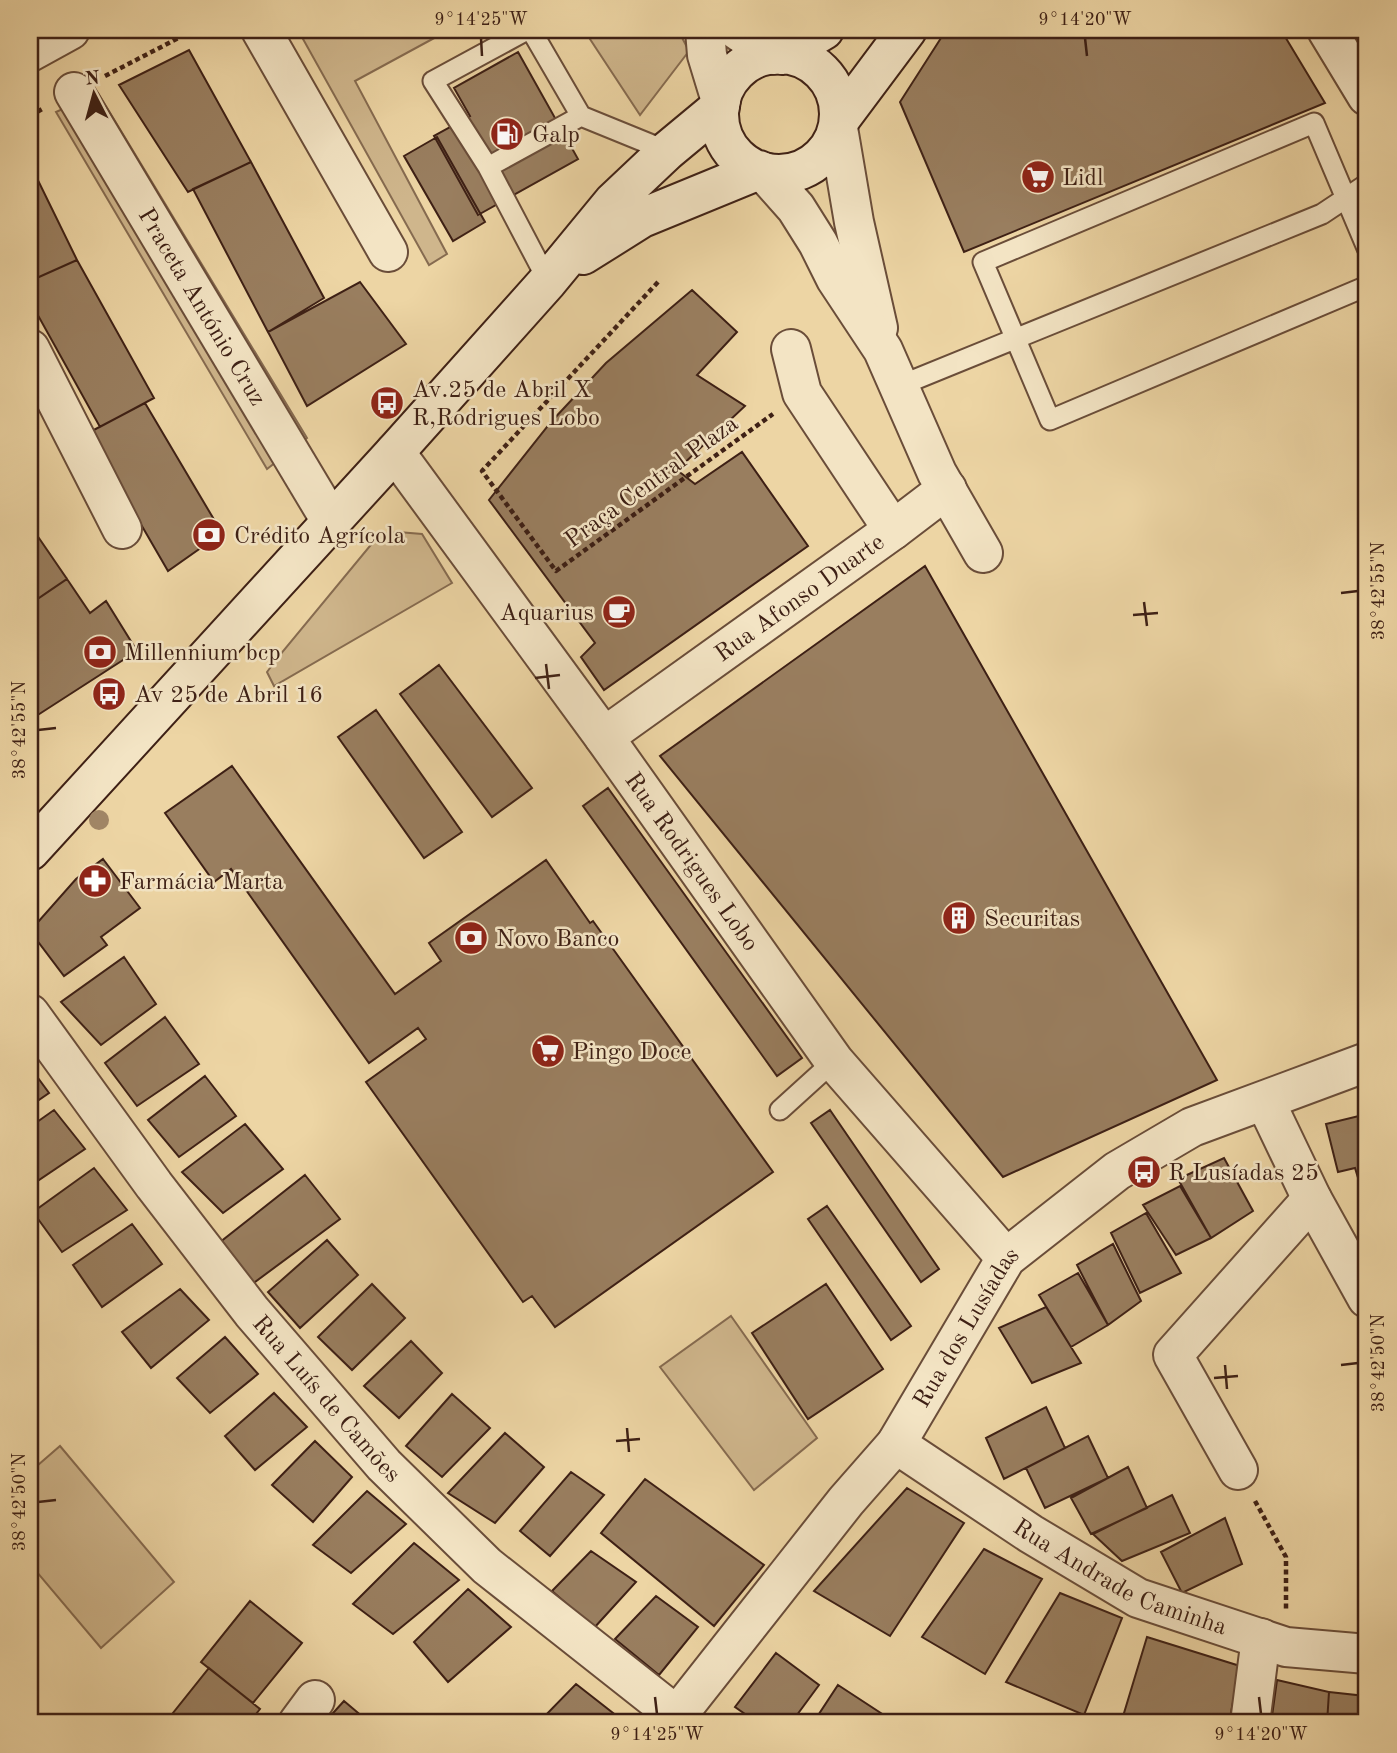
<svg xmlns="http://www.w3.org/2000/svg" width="1397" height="1753" font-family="'Old Standard TT',serif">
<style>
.green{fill:#cfb68c;stroke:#866b50;stroke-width:2}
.building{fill:#997e5f;stroke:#3e2015;stroke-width:2}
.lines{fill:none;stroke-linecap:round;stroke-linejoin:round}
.lane-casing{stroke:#6a4d39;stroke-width:23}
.street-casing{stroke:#6a4d39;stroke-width:42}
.secondary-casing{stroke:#3e2015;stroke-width:42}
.path{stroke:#3e2015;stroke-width:4.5;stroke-dasharray:5 3.5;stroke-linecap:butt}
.lane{stroke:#f3e4c4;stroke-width:19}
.street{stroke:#f3e4c4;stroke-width:38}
.secondary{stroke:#f3e4c4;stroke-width:38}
.tree{fill:#a18666}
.ticks{fill:none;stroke:#3e2015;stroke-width:2.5}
.labels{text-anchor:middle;stroke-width:5;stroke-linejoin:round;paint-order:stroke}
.poi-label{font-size:24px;fill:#3e2015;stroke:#f3e4c4;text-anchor:start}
.street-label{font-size:24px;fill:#3e2015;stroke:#f3e4c4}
.neatline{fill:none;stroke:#3e2015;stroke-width:2.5}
.ticks-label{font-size:18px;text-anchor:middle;fill:#3e2015}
</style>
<rect width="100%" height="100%" fill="#edd5a4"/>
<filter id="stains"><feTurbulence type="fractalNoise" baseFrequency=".00286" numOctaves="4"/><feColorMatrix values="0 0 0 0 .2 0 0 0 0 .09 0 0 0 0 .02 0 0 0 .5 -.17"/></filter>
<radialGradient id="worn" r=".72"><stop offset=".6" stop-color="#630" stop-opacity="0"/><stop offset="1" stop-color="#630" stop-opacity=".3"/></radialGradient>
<!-- green -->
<path class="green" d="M298,30H449L355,81L447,254L429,265Z
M584,30H678L689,51L640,115Z
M98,93L307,438L267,469L56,112Z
M398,532L422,534L452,583L274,686L267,672L279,656L379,535Z
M731,1316L817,1438L754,1490L660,1367Z
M60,1446L174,1582L101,1648L30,1564V1472Z"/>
<!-- building -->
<path class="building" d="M960,30H1281L1325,103L964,252L900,102L941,38Z
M189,50L251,162L188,192L119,85Z
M518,52L578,159L478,215L434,136L470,116L454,88Z
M437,137L485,222L453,241L404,156Z
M251,162L324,298L268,332L193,189Z
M30,164L77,260L30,281Z
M77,260L154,398L100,427L30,301V281Z
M360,282L406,344L307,406L268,332Z
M692,290L737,332L697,375L745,406L677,470L695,484L742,452L808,546L604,690L581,657L595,643L489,500L551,422L606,363Z
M145,403L222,533L168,571L88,433Z
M30,525L67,579L30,604Z
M925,566L1217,1080L1003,1177L660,756Z
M67,579L90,613L106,601L137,651L30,720V604Z
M439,665L532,788L492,817L400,694Z
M376,710L462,832L424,858L338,737Z
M232,766L395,994L441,961L429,943L546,860L590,923L593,921L773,1172L555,1327L532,1296L523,1302L366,1082L426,1039L418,1028L369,1063L231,869L214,882L165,813Z
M608,788L802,1058L777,1076L583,806Z
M103,859L140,908L101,937L107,945L64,976L30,931L76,879Z
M124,957L156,1004L101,1045L61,1002Z
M165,1017L199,1064L137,1106L105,1063Z
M30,1067L49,1093L30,1106Z
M205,1076L236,1116L179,1157L148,1120Z
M54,1110L85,1149L30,1186V1127Z
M830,1110L939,1269L921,1282L811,1123Z
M1367,1114V1204H1366L1355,1168L1338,1172L1326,1124Z
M245,1124L283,1169L223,1213L182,1172Z
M1224,1158L1253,1211L1211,1238L1178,1179Z
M94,1168L127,1210L62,1252L33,1212Z
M305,1175L340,1219L251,1285L219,1243Z
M1180,1186L1211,1238L1176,1255L1143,1205Z
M827,1206L911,1326L891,1340L808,1219Z
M1146,1213L1181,1273L1140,1293L1111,1233Z
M132,1224L162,1264L102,1307L73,1265Z
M327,1240L358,1275L300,1328L268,1292Z
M1113,1244L1141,1301L1108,1325L1077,1265Z
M1078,1273L1108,1325L1071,1347L1039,1295Z
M372,1284L405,1318L352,1370L318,1337Z
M826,1284L883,1369L808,1419L752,1333Z
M180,1289L209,1320L151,1368L122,1332Z
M1046,1307L1081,1363L1032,1383L999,1328Z
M225,1337L258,1374L210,1413L177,1378Z
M411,1341L442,1373L399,1418L364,1386Z
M274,1393L307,1427L255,1470L225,1436Z
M452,1394L490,1428L442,1477L406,1446Z
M1046,1407L1065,1448L1004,1479L986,1438Z
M505,1433L544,1467L495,1523L448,1493Z
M1088,1436L1108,1478L1045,1508L1026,1468Z
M315,1441L352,1477L313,1522L272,1485Z
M1128,1467L1147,1508L1091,1534L1071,1498Z
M571,1472L604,1495L550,1556L520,1531Z
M645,1479L764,1565L714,1626L601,1533Z
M907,1488L964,1523L890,1636L814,1591Z
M367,1491L406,1524L351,1573L313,1545Z
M1172,1495L1190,1533L1122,1561L1093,1534Z
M1225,1518L1242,1564L1182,1593L1161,1552Z
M414,1543L459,1580L393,1634L353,1604Z
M984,1549L1042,1579L985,1674L922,1637Z
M591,1551L636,1582L594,1628L552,1591Z
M468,1589L511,1627L448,1682L414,1642Z
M1060,1593L1122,1618L1084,1715L1006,1682Z
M656,1596L698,1627L659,1675L615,1639Z
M250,1601L302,1643L253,1703L201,1662Z
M1147,1637L1240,1666L1229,1723H1121Z
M776,1653L819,1685L791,1723H758L735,1707Z
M209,1668L260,1709L249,1723H165Z
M1277,1680L1329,1692L1327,1723H1271Z
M576,1684L622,1720L618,1723H538Z
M838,1685L896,1723H813Z
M1329,1692L1365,1696L1362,1723H1327Z
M344,1701L370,1723H324Z"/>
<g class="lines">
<!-- lane casing -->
<g class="lane-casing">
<path id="lane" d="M531,30L581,116
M488,167L433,81L527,30
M1367,248L1314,123L983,262L1050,420L1367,286
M548,281L488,167L581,116L667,151
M899,386L1322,214L1367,184
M780,1110L834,1061"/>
</g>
<!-- street casing -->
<g class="street-casing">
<g id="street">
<path d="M261,30L388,252"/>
<path d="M705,30L707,55L721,101"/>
<path d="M737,30L773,55"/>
<path d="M1327,30L1367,96"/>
<path d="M30,52L70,30"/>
<path id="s1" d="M74,92L331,521"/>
<path d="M838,128L854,222L878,328"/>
<path d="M764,172L796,208L818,243L836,279L883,350L937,473L983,553"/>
<path d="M30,349L122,529"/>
<path id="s2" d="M395,452L604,737L834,1061L1006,1258"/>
<path d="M893,530L947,489"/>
<path id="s3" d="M604,737L893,530L802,393L791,349"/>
<path id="s4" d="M30,1014L154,1185L252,1312L384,1465L487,1566L686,1723"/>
<path d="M1265,1101L1312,1199L1367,1298"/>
<path id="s5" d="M896,1444L1031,1534L1138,1598L1286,1647L1367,1654"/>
<path d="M1238,1470L1173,1355L1312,1199"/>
<path d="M298,1723L315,1700"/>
<path id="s6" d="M671,1723L846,1501L896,1444L1006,1258L1117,1171L1192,1127L1367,1062"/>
<path d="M1250,1723L1261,1638"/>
</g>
</g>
<!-- secondary casing -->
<g class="secondary-casing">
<path id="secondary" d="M719 114a60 60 0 1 1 120 0a60 60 0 1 1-120 0Z
M782,55L824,30
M839,121L907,30
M583,255L642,218L759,170
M30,851L395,452L548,281L613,202L667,151L720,107"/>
</g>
<!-- path -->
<path class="path" d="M105,76L194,30
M30,116L44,108
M658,282L482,471L556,571L773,414
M1364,674H1367
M1255,1501L1286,1557V1610"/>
<!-- lane -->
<use href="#lane" class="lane"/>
<!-- street -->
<use href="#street" class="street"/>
<!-- secondary -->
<use href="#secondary" class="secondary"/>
</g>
<!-- trees -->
<circle class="tree" cx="99" cy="820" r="10"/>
<!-- ticks -->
<path class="ticks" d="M481,38L482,56M1085,38L1087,56M1341,593L1358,591M1144,602L1147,626M1133,615L1158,613M546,664L549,689M535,678L560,675M38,730L56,728M1225,1365L1227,1389M1341,1365L1358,1363M1214,1378L1238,1376M627,1428L629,1452M616,1441L640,1439M38,1502L56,1500M655,1697L657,1714M1259,1697L1261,1714"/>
<!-- icons -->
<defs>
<g id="fuel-disc" transform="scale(1.75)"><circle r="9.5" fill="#8f2418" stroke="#f3e4c4"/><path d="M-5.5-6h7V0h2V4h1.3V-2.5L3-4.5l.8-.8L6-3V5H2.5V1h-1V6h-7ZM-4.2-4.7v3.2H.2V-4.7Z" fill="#fff"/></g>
<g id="supermarket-disc" transform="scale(1.75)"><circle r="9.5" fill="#8f2418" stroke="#f3e4c4"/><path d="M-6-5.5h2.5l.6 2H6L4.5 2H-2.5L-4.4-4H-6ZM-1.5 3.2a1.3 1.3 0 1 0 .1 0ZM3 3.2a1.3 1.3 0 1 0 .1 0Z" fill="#fff"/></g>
<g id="bus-disc" transform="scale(1.75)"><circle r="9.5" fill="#8f2418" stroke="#f3e4c4"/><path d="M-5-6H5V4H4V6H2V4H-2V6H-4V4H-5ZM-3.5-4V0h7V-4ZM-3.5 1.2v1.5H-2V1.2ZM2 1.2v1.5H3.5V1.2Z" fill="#fff"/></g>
<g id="bank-disc" transform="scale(1.75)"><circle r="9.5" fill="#8f2418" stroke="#f3e4c4"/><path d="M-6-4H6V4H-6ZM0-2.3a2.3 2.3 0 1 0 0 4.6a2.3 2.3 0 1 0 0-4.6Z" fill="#fff"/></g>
<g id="cafe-disc" transform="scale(1.75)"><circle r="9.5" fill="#8f2418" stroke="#f3e4c4"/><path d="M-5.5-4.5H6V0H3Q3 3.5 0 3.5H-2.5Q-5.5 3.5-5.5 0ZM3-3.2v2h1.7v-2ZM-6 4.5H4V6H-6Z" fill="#fff"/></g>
<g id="pharmacy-disc" transform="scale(1.75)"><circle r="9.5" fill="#8f2418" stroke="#f3e4c4"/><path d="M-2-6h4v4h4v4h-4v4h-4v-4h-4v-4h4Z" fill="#fff"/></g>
<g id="building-disc" transform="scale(1.75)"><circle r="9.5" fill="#8f2418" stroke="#f3e4c4"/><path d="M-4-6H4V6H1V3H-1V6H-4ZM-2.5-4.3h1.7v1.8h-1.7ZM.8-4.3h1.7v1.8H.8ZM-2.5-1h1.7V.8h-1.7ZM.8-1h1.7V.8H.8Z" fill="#fff"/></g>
</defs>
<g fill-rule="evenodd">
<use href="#fuel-disc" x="507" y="134"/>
<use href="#supermarket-disc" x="1038" y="177"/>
<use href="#bus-disc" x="387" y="403"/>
<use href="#bank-disc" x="209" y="535"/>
<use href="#cafe-disc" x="619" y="612"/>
<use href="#bank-disc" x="100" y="652"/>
<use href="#bus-disc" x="109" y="694"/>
<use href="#pharmacy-disc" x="95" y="881"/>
<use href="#building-disc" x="959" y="918"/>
<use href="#bank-disc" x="471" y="938"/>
<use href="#supermarket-disc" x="548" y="1051"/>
<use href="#bus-disc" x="1144" y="1172"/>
</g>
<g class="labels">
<!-- poi labels -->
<g class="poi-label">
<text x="532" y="142">Galp</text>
<text x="1062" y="185">Lidl</text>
<text x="412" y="397">Av.25 de Abril X<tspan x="412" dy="28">R,Rodrigues Lobo</tspan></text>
<text x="234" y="543">Crédito Agrícola</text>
<text x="594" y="620" text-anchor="end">Aquarius</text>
<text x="124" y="660">Millennium bcp</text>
<text x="134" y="702">Av 25 de Abril 16</text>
<text x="119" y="889">Farmácia Marta</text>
<text x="984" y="926">Securitas</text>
<text x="496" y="946">Novo Banco</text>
<text x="572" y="1059">Pingo Doce</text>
<text x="1168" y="1180">R Lusíadas 25</text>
</g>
<!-- street labels -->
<g class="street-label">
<text dy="8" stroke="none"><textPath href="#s1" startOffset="250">Praceta António Cruz</textPath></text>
<text transform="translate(651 481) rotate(-36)" y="8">Praça Central Plaza</text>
<text dy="8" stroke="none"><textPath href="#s3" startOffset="240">Rua Afonso Duarte</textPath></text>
<text dy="8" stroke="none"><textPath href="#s2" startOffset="506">Rua Rodrigues Lobo</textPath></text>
<text dy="8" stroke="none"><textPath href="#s6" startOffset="495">Rua dos Lusíadas</textPath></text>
<text dy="8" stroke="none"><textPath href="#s4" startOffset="486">Rua Luís de Camões</textPath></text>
<text dy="8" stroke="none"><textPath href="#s5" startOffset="262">Rua Andrade Caminha</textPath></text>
</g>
</g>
<!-- margin -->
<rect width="1397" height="1753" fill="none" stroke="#edd5a4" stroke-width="77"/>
<!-- north arrow -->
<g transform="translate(94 94) rotate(354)" stroke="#f3e4c4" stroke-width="5" paint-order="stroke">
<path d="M0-5L12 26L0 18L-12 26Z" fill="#3e2015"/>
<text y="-10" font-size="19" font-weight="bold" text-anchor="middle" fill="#3e2015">N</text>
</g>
<rect x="38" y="38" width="1320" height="1676" class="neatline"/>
<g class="ticks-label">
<text x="481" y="25">9°14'25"W</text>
<text x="1085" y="25">9°14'20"W</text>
<text transform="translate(1378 591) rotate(-90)" y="6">38°42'55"N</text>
<text transform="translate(19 730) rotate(-90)" y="6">38°42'55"N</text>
<text transform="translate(1378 1363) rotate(-90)" y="6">38°42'50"N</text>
<text transform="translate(19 1502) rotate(-90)" y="6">38°42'50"N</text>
<text x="657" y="1740">9°14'25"W</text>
<text x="1261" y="1740">9°14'20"W</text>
</g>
<rect width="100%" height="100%" filter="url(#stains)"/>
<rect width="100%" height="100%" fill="url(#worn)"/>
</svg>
